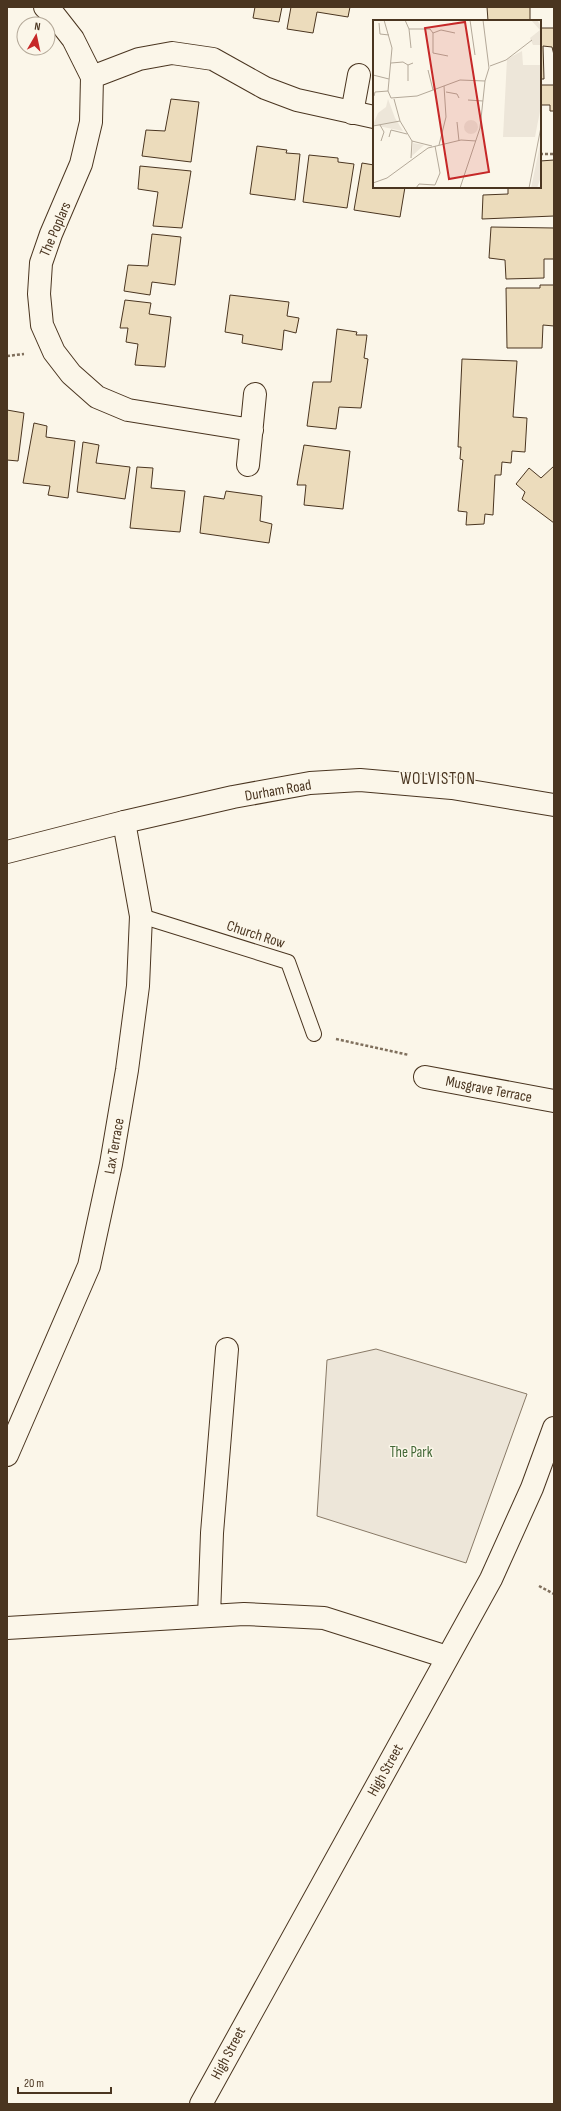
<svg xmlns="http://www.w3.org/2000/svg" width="561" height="2111" font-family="'Sofia Sans Condensed',sans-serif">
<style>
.green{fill:#ede6d9;stroke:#887966}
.building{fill:#ecdcbc;stroke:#4a3520}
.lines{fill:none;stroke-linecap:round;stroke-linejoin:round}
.lane-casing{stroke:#4a3520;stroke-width:16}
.street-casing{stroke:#4a3520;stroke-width:24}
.secondary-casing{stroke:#4a3520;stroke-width:24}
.path{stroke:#7f6f5c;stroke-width:2.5;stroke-dasharray:3 2;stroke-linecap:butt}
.lane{stroke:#fbf6e9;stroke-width:14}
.street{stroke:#fbf6e9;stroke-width:22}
.secondary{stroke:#fbf6e9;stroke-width:22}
.labels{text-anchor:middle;stroke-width:3;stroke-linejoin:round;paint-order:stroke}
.street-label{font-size:15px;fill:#4a3520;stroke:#fbf6e9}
.park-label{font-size:15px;fill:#436837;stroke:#fbf6e9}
.quarter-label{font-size:17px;letter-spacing:1px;fill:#4a3520;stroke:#fbf6e9}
.inset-road{fill:none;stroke:#b4a999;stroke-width:1}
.view{fill:#c62828;fill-opacity:0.15;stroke:#c62828;stroke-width:2}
.inset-edge{fill:none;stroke:#4a3520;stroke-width:2}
</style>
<rect width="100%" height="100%" fill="#fbf6e9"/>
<!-- green -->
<path class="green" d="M376,1349L527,1394L466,1563L317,1516L327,1360Z"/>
<!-- building -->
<path class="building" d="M255,7H282L279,22L253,18Z
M291,7H350L348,17L317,12L313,33L287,29Z
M487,7H530V21H488Z
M540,28H554V55L552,47L543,46L544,79H540Z
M540,85H554V111H550V105H540V140Z
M171,99L199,102L191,162L142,156L146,130L165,131Z
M257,146L287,150L286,153L300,154L295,200L250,194Z
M309,155L338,158V162L354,164L347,208L303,202Z
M554,160V216L482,219L483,195L508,194V187H540V161Z
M362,163L374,165V187H405L400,217L354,210Z
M140,166L191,171L182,228L153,226L158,192L138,189Z
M491,227L554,228V259H544V278L506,279L505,260L489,258Z
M152,234L181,237L175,285L152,282L150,295L124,291L128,265L148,266Z
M540,285H554V326L543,325L542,348H507L506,288H540Z
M230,295L289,302L287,316L299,318L296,333L284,330L282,350L242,343L243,335L225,332Z
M125,300L151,303L149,314L171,317L165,367L135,365L138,344L126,342L128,328H120Z
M337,329L357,332L356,335H367L364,358L368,359L361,408L339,407L336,429L307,426L313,382H331Z
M462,359L517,361L513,417L527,418L525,452L512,451L511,463L502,462L501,475H495L493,515L485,514L484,524L466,525L467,512L458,511L463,460L460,459L461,447H458Z
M7,410L24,413L18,461L7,460Z
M34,423L47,426L46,437L75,441L68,498L48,495L50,486L23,483Z
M83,442L99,445L96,463L130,467L125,499L77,492Z
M304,445L350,451L343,509L304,505L306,485H297Z
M554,466V523L522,499L525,492L516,484L529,468L541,478Z
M137,467L153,468L151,488L185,491L180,532L130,528Z
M226,491L262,496L260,521L272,524L269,543L200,533L204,496L224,499Z"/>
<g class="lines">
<!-- lane casing -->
<g class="lane-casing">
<path id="lane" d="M141,916L288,962L314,1034"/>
</g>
<!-- street casing -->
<g class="street-casing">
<path id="street" d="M45,7L55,16L73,39L92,77L91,122L81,164L51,234L41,263L39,294L42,325L54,352L71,374L97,397L128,410L252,430
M92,77L139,59L172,53L213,59L265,88L297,100L374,117
M352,113L359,75
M248,465L255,394
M425,1077L554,1101
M7,1455L89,1266L111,1164L127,1070L138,986L141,916L124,822
M209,1616L212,1533L227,1349
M7,1628L244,1614L324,1618L447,1657"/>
</g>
<!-- secondary casing -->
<g class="secondary-casing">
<path id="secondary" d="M7,852L124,822L233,797L310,783L360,780L452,788L554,805
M201,2104L491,1579L532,1488L554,1428"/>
</g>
<!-- path -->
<path class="path" d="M540,154H554
M7,356L24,354
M336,1039L409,1055
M539,1586L554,1594"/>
<!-- lane -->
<use href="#lane" class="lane"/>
<!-- street -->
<use href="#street" class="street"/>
<!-- secondary -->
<use href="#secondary" class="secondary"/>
</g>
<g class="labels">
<!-- street labels -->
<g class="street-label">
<text transform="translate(55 229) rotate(-67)" y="5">The Poplars</text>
<text transform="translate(278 790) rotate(-10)" y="5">Durham Road</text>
<text transform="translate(256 934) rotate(18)" y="5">Church Row</text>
<text transform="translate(489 1089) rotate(11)" y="5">Musgrave Terrace</text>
<text transform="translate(114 1146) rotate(-80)" y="5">Lax Terrace</text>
<text transform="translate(385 1770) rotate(-61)" y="5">High Street</text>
<text transform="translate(228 2053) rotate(-62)" y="5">High Street</text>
</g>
<!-- park labels -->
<g class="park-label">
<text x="411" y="1457">The Park</text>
</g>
<!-- quarter labels -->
<g class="quarter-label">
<text x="438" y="784">WOLVISTON</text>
</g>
</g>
<!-- overview -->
<g transform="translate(373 20)">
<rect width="168" height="168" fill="#fbf6e9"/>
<path d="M158,0H164L168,6V30L167,25H160L157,18L167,10ZM149,31L150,45H168V86L162,117H130L134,39ZM15,79L22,98L30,111L0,105L5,93L13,87ZM91 107a7 7 0 1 1 14 0a7 7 0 1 1-14 0ZM168,120V157L164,168H158ZM40,123L51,125L39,136Z" fill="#ede6d9"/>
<path class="inset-road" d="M11,0L19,28L15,71L18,78L44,76L87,60L112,61M32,0L36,9L38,28M97,0L102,35M6,3L7,14L16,15M36,9H57L60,13V33L75,36M60,13L68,10L82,13M18,43L30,42L35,45M117,46L133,40L159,20M55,50L60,70M0,55L16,59M35,61V45L40,43M73,72L84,74L86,78M1,76L2,72L15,71M21,79L27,101L39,121M95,80L110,81M84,102L86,121M7,105L11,112L8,121M0,106L27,101M16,117L18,110L34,114M66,125L73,97L71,66M38,138L39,121L59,126M0,163L14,158L55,128L88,120L103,121M43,168L46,164L62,165L67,153L62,126M87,168L107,108L112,61L116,48L110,0M156,168L168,107"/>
<path class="view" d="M92,2L116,152L76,159L52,8Z"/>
<rect width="168" height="168" class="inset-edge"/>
</g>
<!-- border -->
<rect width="561" height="2111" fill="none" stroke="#4a3520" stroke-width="16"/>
<!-- north arrow -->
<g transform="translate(36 36) rotate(9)"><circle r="19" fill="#fbf6e9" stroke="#b4a999"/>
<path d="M0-3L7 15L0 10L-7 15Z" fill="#c62828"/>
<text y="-6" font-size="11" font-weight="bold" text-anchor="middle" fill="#4a3520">N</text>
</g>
<!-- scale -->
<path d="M18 2087v6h93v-6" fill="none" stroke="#4a3520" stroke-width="2"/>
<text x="24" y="2087" font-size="12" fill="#4a3520" stroke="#fbf6e9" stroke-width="3" paint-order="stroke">20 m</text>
</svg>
